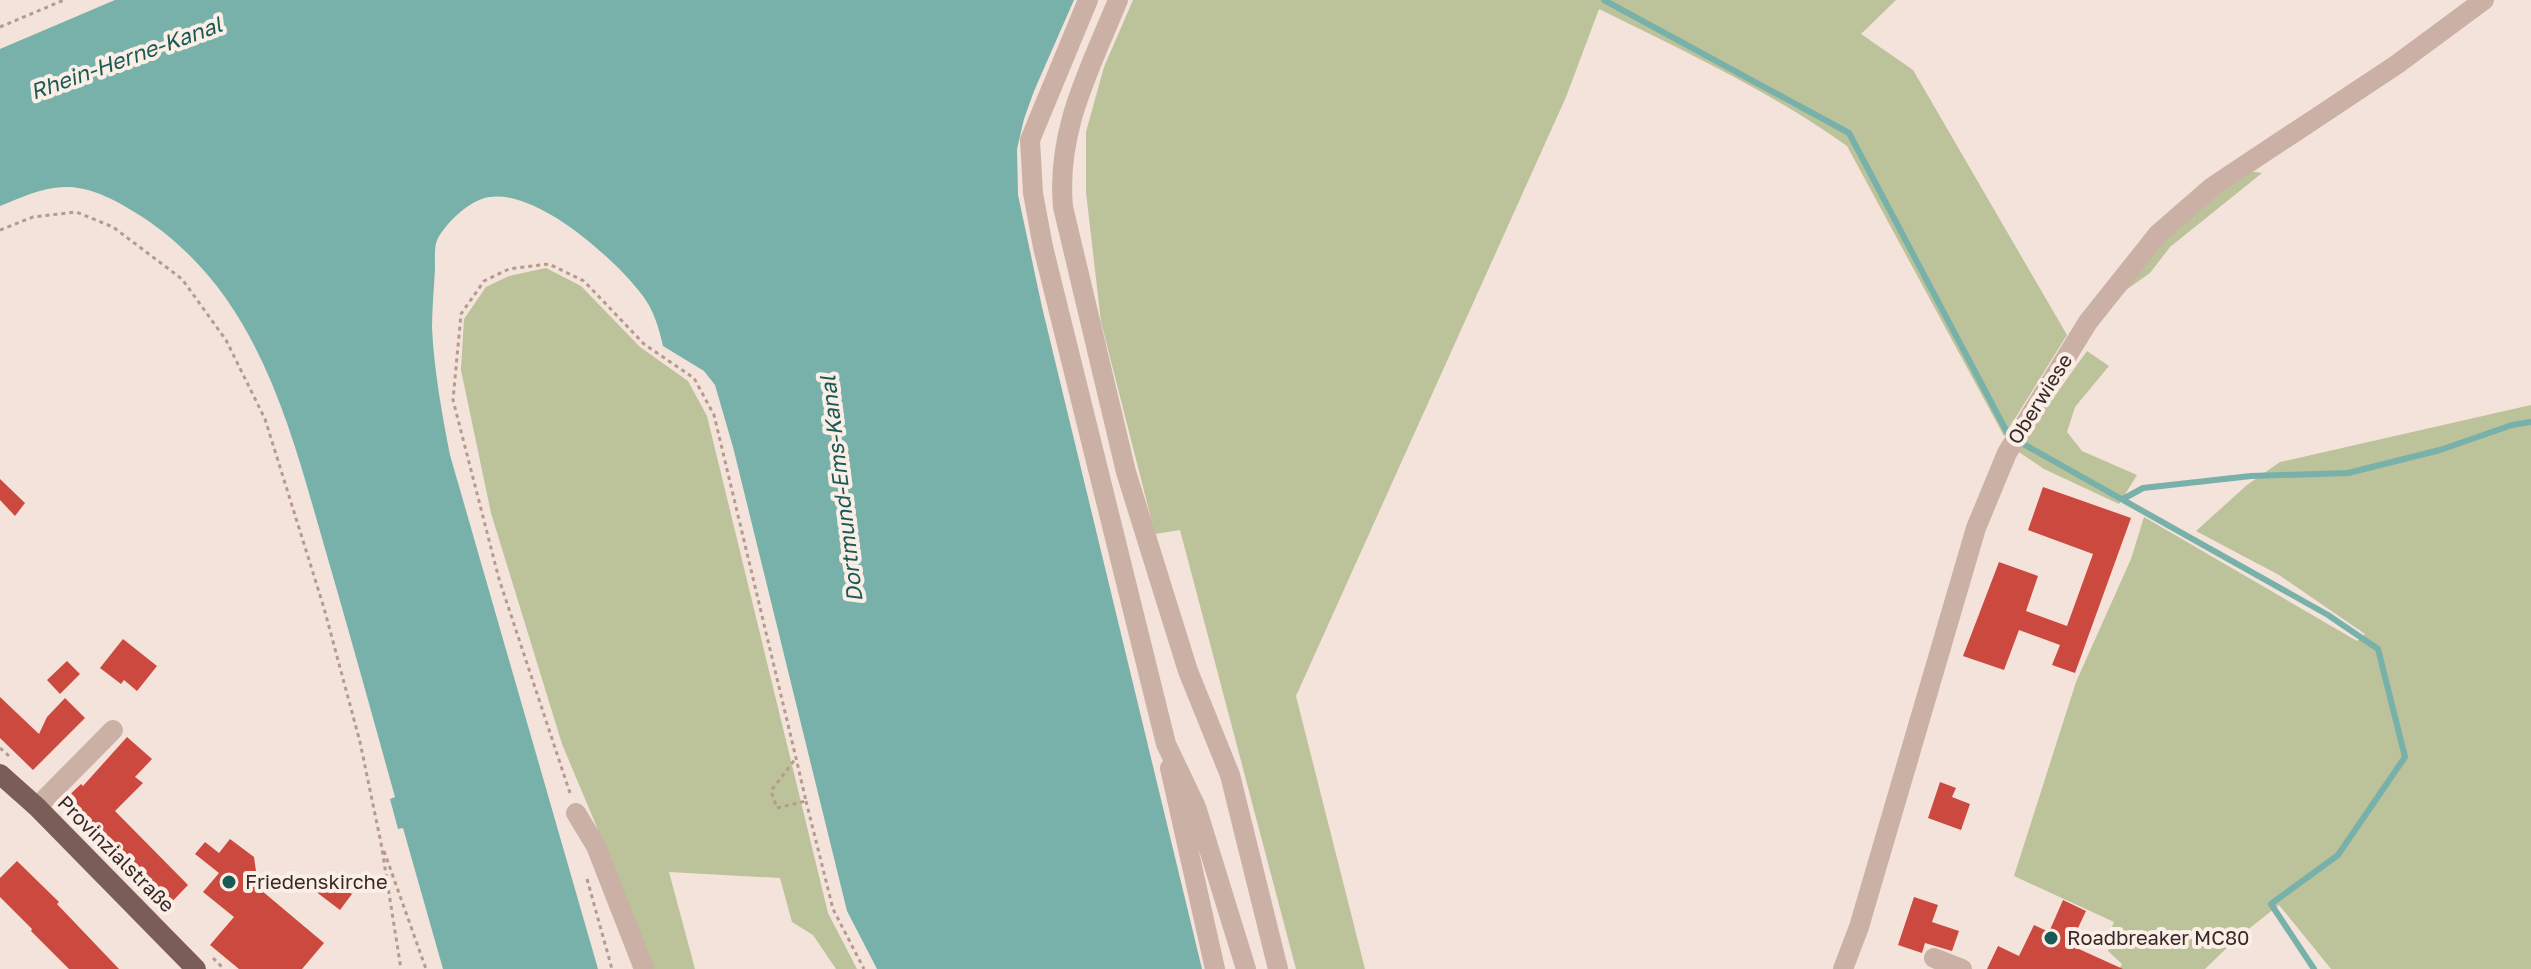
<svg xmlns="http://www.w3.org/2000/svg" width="2531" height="969" font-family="'Golos Text',sans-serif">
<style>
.green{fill:#bcc299}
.water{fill:#77b1aa}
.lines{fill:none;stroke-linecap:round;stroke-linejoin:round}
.stream{stroke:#77b1aa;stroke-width:6}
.building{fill:#cc493f}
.path{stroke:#b79a8f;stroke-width:3;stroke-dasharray:4 4;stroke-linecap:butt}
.minor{stroke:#cbb0a5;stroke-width:20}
.major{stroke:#7a5d57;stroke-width:20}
.poi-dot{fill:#1a5a54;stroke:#faeee6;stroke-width:3}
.labels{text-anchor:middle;stroke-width:8;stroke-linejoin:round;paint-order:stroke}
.street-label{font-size:20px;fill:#372927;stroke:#faeee6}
.poi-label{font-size:20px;fill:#372927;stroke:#faeee6;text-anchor:start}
.water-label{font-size:22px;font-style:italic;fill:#1a5a54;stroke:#faeee6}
</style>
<rect width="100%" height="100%" fill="#f3e3da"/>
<!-- green -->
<path class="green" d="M1133,0H1896L1861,34L1913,70L2067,335L2004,436L1847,146C1770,91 1684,51 1599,9L1566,97L1296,696L1365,969H1296L1180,530L1155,534L1101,322L1086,192V132L1104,67Z
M2241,170L2262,173L2170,247L2150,273L2123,292L2124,284L2196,207Z
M546,268L581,286L640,347L688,381L707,416L828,913L857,969H836L813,935L792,922L780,878L669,872L695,969H649L596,825L562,744L491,513L461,370L464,319L486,287L509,276Z
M2087,351L2109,366L2075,407L2067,432L2082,451L2137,475L2119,504L2044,469L2016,450Z
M2531,405V969H2331L2279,905L2236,939L2205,969H2119L2122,964L2108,951L2118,935L2110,931L2114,922L2014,876L2076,682L2131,559L2144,517L2357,641L2365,634L2279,575L2196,531L2247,485L2280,462Z"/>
<!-- water -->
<path class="water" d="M115,0H1074L1034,91L1024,119L1017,149L1018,195L1042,307L1202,969H877L847,911L733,447L715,385L704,371L663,346C659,328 654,311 643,296C616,260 538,189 489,197C470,200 448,221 438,238C434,245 435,259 435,268C434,288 432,308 432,328C434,370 442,414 450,455L598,969H443L403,828L398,829L390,799L395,797C373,718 351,638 328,559C290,429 260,290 136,213C117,201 93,188 69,187C45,186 22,197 0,206V49Z"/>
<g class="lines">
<!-- stream -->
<path class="stream" d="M1604,0L1849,133L2009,436L2328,615L2378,649L2405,757L2338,855L2271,904L2314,969
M2123,499L2143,488L2251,476L2348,473L2440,450L2512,425L2531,422"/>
</g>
<!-- building -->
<path class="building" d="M0,479L25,503L15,516L0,500Z
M2043,487L2131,518L2075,673L2052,665L2060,645L2019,630L2004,670L1963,656L1999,562L2038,576L2026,611L2067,626L2093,554L2028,530Z
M123,639L157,666L137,691L124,680L121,684L100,668Z
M67,661L80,674L60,694L47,680Z
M0,697L39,734L47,717L65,698L85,718L33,770L0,738Z
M127,737L152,759L135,777L143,783L115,811L188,885L167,907L89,828L86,830L60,804L81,784L83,786Z
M1940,782L1956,788L1952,797L1970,804L1961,830L1928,818Z
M230,839L254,857L256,871L249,880L324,943L302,969H239L210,945L234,917L203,892L219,873L195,854L205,842L219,853Z
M17,861L59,902L57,904L119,969H69L31,931L32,929L0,897V878Z
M327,875L352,894L340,910L315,891Z
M1914,897L1938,905L1932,922L1959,931L1952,951L1925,943L1922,953L1898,945Z
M2063,900L2086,911L2070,945L2123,969H1987L1998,946L2019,956L2034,925L2049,932Z"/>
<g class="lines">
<!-- path -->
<path class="path" d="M0,27L64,0
M0,230L33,217L76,212L113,227L182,279L226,340L265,419L324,608L360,742L381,843L401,969
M0,748L9,756
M570,793L499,579L453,400L461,314L484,281L509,269L549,264L584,281L644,344L694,378L714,415L796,758L806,801L777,808L771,791L796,758
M806,801L833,909L864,969
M384,851L426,969
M587,879L612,969
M213,958L224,969"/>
<!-- minor -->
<path class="minor" d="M1088,0L1030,140L1033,193L1043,247L1166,744L1196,807L1246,969
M1118,0C1090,69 1056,130 1063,207L1126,472L1188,671L1230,775L1278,969
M1170,768L1215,969
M37,807L113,730
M576,813L596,846L644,969
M1934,958L1962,969
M1843,969L1859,927L1976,528L2007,453L2088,322L2158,234L2212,187L2396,65L2484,0"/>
<!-- major -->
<path class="major" d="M0,774L37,807L196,969"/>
</g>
<!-- markers -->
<g class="poi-dot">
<circle cx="229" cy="882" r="8"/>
<circle cx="2051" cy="938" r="8"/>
</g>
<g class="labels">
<!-- street labels -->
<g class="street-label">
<text transform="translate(2040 399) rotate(-58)" y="7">Oberwiese</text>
<text transform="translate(116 854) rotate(45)" y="7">Provinzialstraße</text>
</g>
<!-- poi labels -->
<g class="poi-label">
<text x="245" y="889">Friedenskirche</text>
<text x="2067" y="945">Roadbreaker MC80</text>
</g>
<!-- water labels -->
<g class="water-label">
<text transform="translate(126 58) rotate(-20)" y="8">Rhein-Herne-Kanal</text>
<text transform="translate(841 489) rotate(-97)" y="8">Dortmund-Ems-Kanal</text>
</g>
</g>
</svg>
